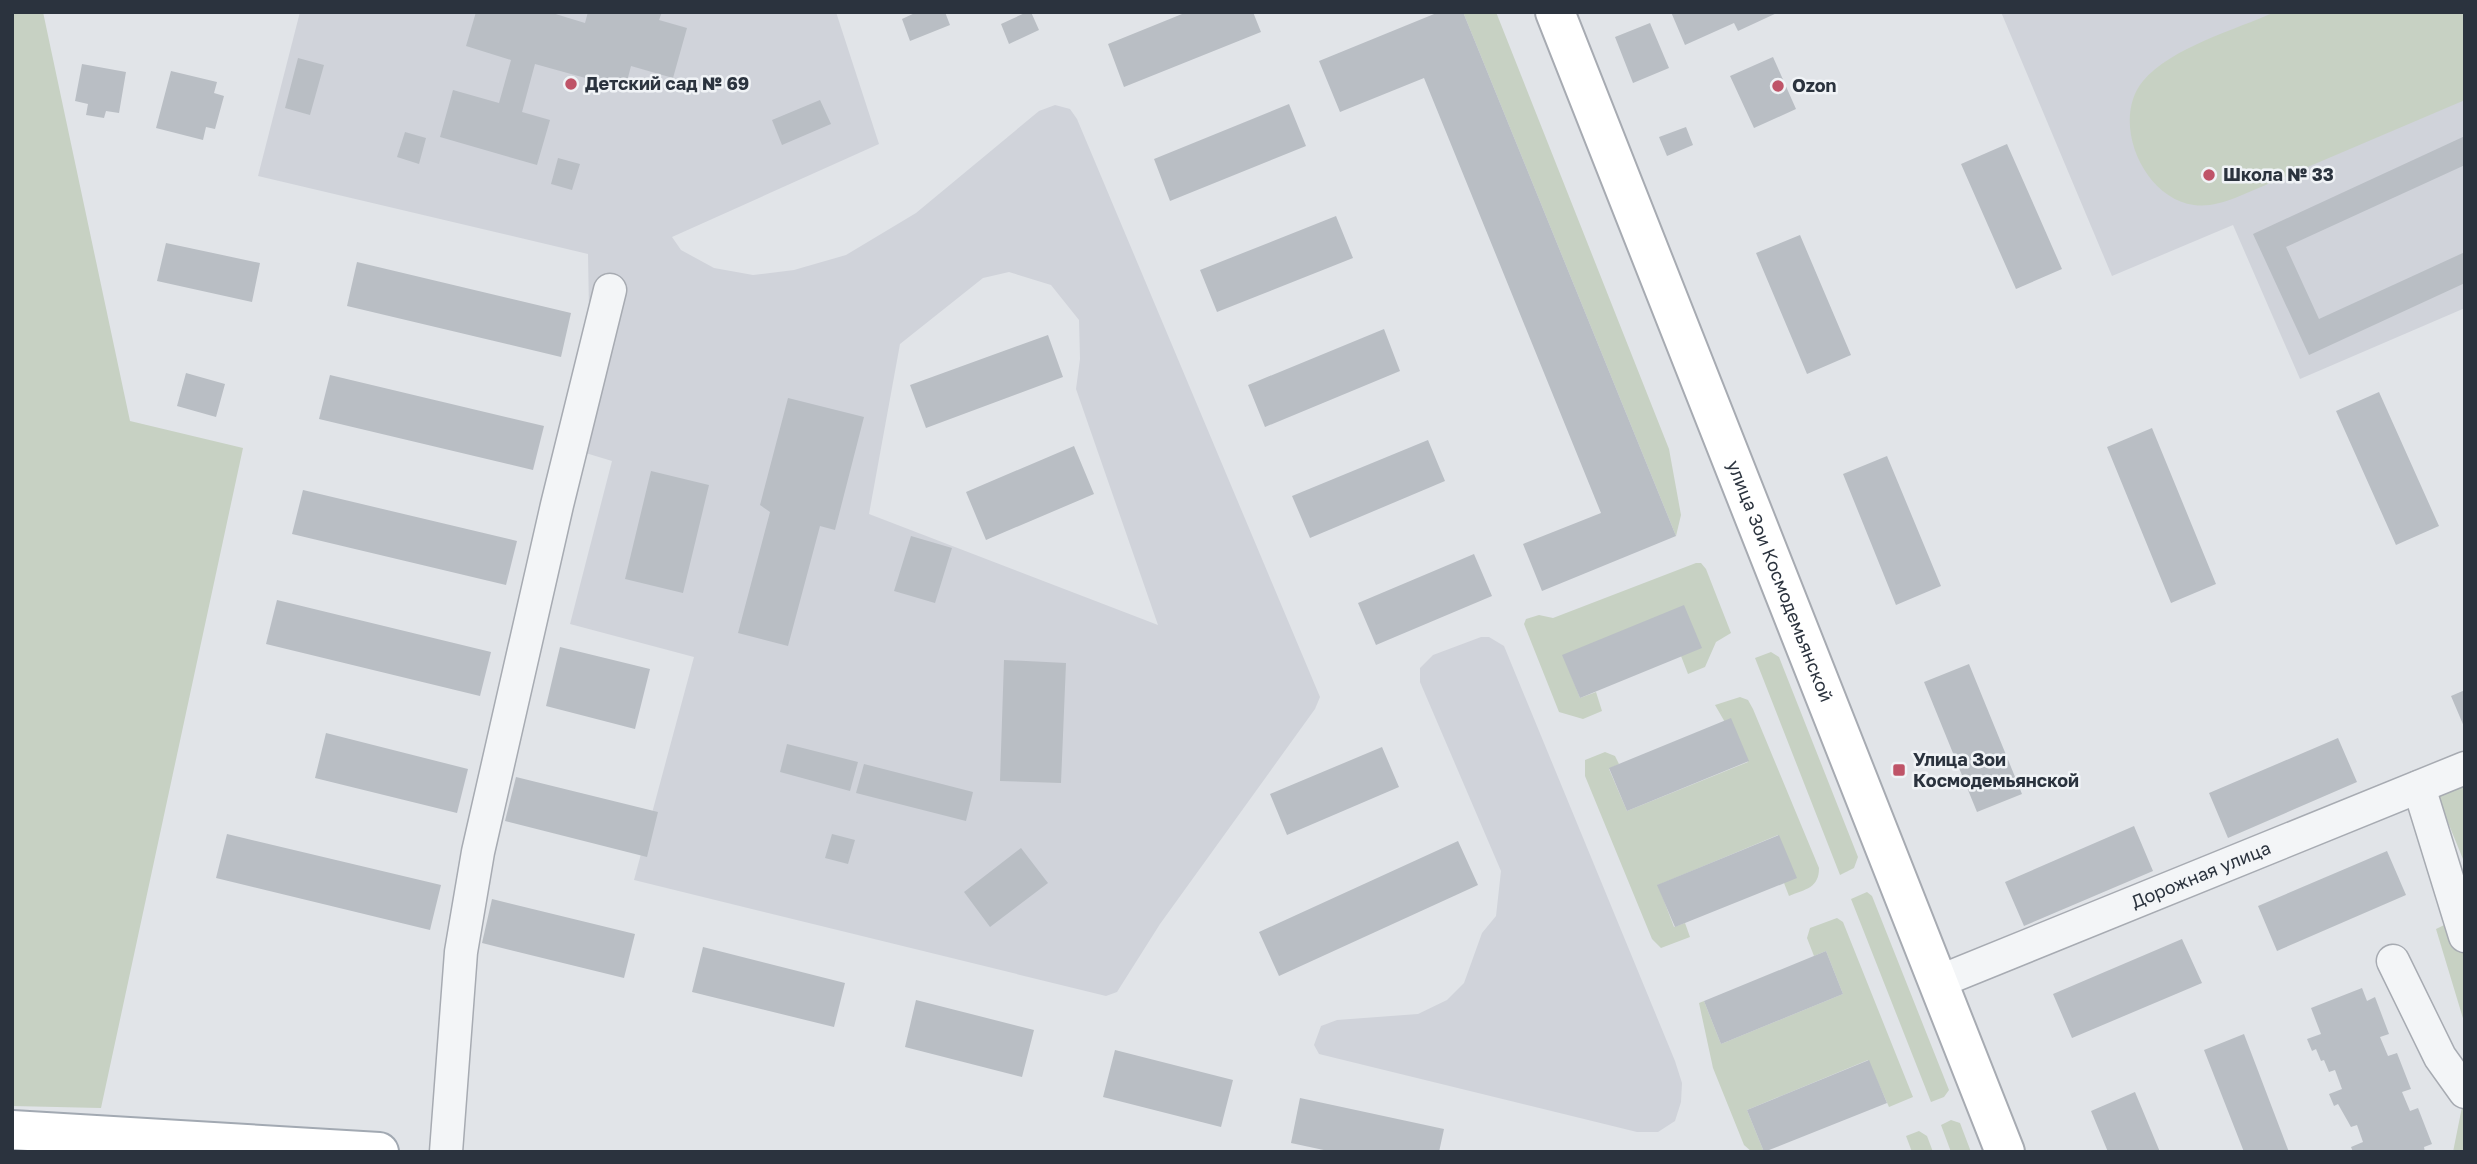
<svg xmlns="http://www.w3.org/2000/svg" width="2477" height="1164" font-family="'Golos Text',sans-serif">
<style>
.built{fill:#d0d3da;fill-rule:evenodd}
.green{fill:#c7d1c3}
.building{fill:#b9bec4}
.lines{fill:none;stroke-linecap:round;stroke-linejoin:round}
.street-casing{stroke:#a7abb2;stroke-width:35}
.secondary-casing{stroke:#a7abb2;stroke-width:42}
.primary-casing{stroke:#a2a9b2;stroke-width:42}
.street{stroke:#f3f5f7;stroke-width:32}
.secondary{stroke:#fff;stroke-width:38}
.primary{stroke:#fff;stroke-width:38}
.poi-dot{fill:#bf5468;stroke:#f0f3f6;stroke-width:2.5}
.labels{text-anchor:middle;stroke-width:5;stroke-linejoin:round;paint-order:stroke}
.poi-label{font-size:18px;font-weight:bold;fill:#2b333e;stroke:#f0f3f6;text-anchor:start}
.street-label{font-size:18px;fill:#2b333e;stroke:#f0f3f6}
</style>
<rect width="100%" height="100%" fill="#e1e4e8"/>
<!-- built -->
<path class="built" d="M300,12H836L879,144L672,237L681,250L714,268L753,275L794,270L846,255L916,213L1039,111L1055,105L1070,109L1077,119L1320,697L1315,709L1160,924L1117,992L1106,996L634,880L694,657L570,624L612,461L556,444L589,311L588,254L258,176ZM1009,272L1051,285L1079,320L1080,359L1076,389L1158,625L869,514L900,344L983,278Z
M2001,12H2465V308L2300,379L2233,225L2112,276Z
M1481,637H1489L1504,646L1675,1061L1682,1083L1681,1102L1675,1121L1658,1132H1637L1319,1054L1314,1045L1321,1026L1337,1020L1418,1014L1447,1000L1464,983L1482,933L1496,916L1501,871L1420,682V668L1433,655Z"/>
<!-- green -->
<path class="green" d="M12,12H43L130,421L243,448L101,1108L12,1106Z
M1463,12H1496L1669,449L1681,515L1676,536Z
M2275,12H2465V100L2235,198C2221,203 2208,207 2194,205C2143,198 2110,121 2143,81C2172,47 2235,30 2275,12Z
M1696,563H1701L1706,569L1731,633L1716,642L1705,667L1688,674L1681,656L1563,655L1580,698L1596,692L1602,711L1583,719L1559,712L1524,624L1526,619L1539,615L1553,618Z
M1771,652L1779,657L1858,857L1854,868L1840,875L1755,658Z
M1740,697L1748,700L1753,709L1819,868C1819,888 1806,889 1789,896L1784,883L1778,835L1658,885L1674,927L1685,923L1690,937L1661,948L1652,939L1585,776V760L1605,752L1615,756L1619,764L1609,769L1627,811L1748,762L1715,705Z
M2465,781V864L2436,793Z
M1867,892L1872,896L1949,1090L1944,1097L1931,1102L1851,899Z
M2465,915V1025L2436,929Z
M1837,918L1843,922L1913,1097L1889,1107L1868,1060L1747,1110L1764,1152H1752L1744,1145L1713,1068L1699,1003L1704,1001L1721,1044L1843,994L1826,951L1814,956L1807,938L1810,928Z
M2465,1092V1152H2453Z
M1951,1120L1960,1123L1971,1152H1951L1941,1125Z
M1919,1131L1927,1136L1933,1152H1912L1906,1136Z"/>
<!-- building -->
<path class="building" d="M476,12H549L585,23L588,12H662L659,20L687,28L673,78L631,66L625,89L535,64L522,112L550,120L537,165L440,137L453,90L499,103L511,60L466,46Z
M917,12H945L950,25L910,41L902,19Z
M1027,12H1031L1039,30L1009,44L1001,24Z
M1187,12H1253L1261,32L1124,87L1108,44Z
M1439,12H1463L1676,536L1542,591L1523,544L1601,513L1424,78L1340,112L1319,61Z
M1671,12H1779L1738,31L1734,23L1685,45Z
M1650,23L1669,68L1633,83L1615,37Z
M1773,57L1796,109L1754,128L1730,76Z
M298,58L324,65L310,115L285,108Z
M82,64L126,72L119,113L106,111L104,118L86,115L88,104L75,101Z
M171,71L217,82L214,93L224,96L215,129L206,127L203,140L156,128Z
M820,100L831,124L782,145L772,120Z
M1289,104L1306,146L1170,201L1154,159Z
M1686,127L1693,145L1667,156L1659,137Z
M405,132L426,138L419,164L397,157Z
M2465,136V165L2286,247L2319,319L2465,252V283L2309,355L2253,234Z
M2007,144L2062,269L2016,289L1961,164Z
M558,158L580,164L572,190L551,184Z
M1336,216L1353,258L1217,312L1200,270Z
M1800,235L1851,355L1807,374L1756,253Z
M166,243L260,263L252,302L157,281Z
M357,262L571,313L561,357L347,306Z
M1384,329L1400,371L1265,427L1248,385Z
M1048,335L1063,377L926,428L910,385Z
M186,373L225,384L216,417L177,406Z
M330,375L544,426L533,470L319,419Z
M2379,392L2439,526L2396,545L2336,411Z
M788,398L864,417L835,530L820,526L788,646L738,633L770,512L760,505Z
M2152,428L2216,584L2171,603L2107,447Z
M1428,440L1445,481L1310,538L1292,496Z
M1074,446L1094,494L986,540L966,492Z
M1887,456L1941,586L1896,605L1843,474Z
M651,471L709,485L683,593L625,579Z
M303,490L517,541L506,585L292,534Z
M911,536L952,548L935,603L894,591Z
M1474,554L1492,596L1376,645L1358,603Z
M277,600L491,652L480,696L266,644Z
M1684,605L1702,648L1580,698L1562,655Z
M560,647L650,669L635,729L546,706Z
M1004,660L1066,663L1061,783L1000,781Z
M1969,664L2022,794L1977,812L1924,682Z
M2465,690V729L2451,696Z
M1731,718L1749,761L1627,811L1609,768Z
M326,733L468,769L457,813L315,778Z
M2338,738L2357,782L2228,838L2209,793Z
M787,744L858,762L850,791L780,772Z
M1382,747L1399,787L1287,835L1270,794Z
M864,764L973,792L966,821L856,793Z
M516,777L658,812L647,857L505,821Z
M2134,826L2153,871L2024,926L2005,882Z
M227,834L441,885L430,930L216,878Z
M832,834L855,840L848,864L825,858Z
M1779,835L1797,878L1675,927L1657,885Z
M1458,841L1478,885L1279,976L1259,932Z
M1021,848L1048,883L990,927L964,892Z
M2387,851L2406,895L2277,951L2258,906Z
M492,899L635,934L624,978L482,943Z
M2182,939L2202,983L2072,1038L2053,994Z
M703,947L845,983L834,1027L692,992Z
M1826,951L1843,994L1721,1044L1704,1001Z
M2362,988L2367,1001L2375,997L2389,1034L2380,1037L2388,1056L2397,1053L2411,1089L2402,1092L2410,1111L2418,1108L2432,1144L2424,1147L2425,1152H2353L2351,1147L2363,1142L2357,1125L2351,1127L2338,1104L2334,1106L2329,1094L2342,1089L2335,1070L2329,1072L2324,1060L2321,1061L2316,1049L2312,1051L2307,1039L2321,1034L2311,1008Z
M916,1000L1034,1030L1022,1077L905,1047Z
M2244,1034L2289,1152H2244L2204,1050Z
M1115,1050L1233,1080L1221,1127L1103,1097Z
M1869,1060L1887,1103L1764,1152L1747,1110Z
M2135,1092L2160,1152H2108L2091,1111Z
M1300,1098L1444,1129L1439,1152H1333L1291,1143Z"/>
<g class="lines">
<!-- street casing -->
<g class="street-casing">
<g id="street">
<path d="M2419,787L2465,936"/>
<path d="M2393,961L2440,1057L2465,1092"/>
<path id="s1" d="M1938,982L2465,768"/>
<path d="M446,1152L461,952L478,852L557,505L610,290"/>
</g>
</g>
<!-- secondary casing -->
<g class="secondary-casing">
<g id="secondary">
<path id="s2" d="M1555,12L2005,1152"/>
</g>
</g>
<!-- primary casing -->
<g class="primary-casing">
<path id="primary" d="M12,1130L379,1152"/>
</g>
<!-- street -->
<use href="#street" class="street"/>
<!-- secondary -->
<use href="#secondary" class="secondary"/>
<!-- primary -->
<use href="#primary" class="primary"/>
</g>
<!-- markers -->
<g class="poi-dot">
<circle cx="571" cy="84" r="7"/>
<circle cx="1778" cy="86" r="7"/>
<circle cx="2209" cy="175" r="7"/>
<rect x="1892" y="763" width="14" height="14" rx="3.5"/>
</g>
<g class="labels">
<!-- poi labels -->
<g class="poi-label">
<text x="585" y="90">Детский сад № 69</text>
<text x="1792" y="92">Ozon</text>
<text x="2223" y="181">Школа № 33</text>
<text x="1913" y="766">Улица Зои<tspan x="1913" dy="21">Космодемьянской</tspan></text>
</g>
<!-- street labels -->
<g class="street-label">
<text dy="6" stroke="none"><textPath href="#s2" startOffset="612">улица Зои Космодемьянской</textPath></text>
<text dy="6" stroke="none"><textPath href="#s1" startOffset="284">Дорожная улица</textPath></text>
</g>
</g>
<!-- border -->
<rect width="2477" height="1164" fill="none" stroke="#2b333e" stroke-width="28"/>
</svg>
